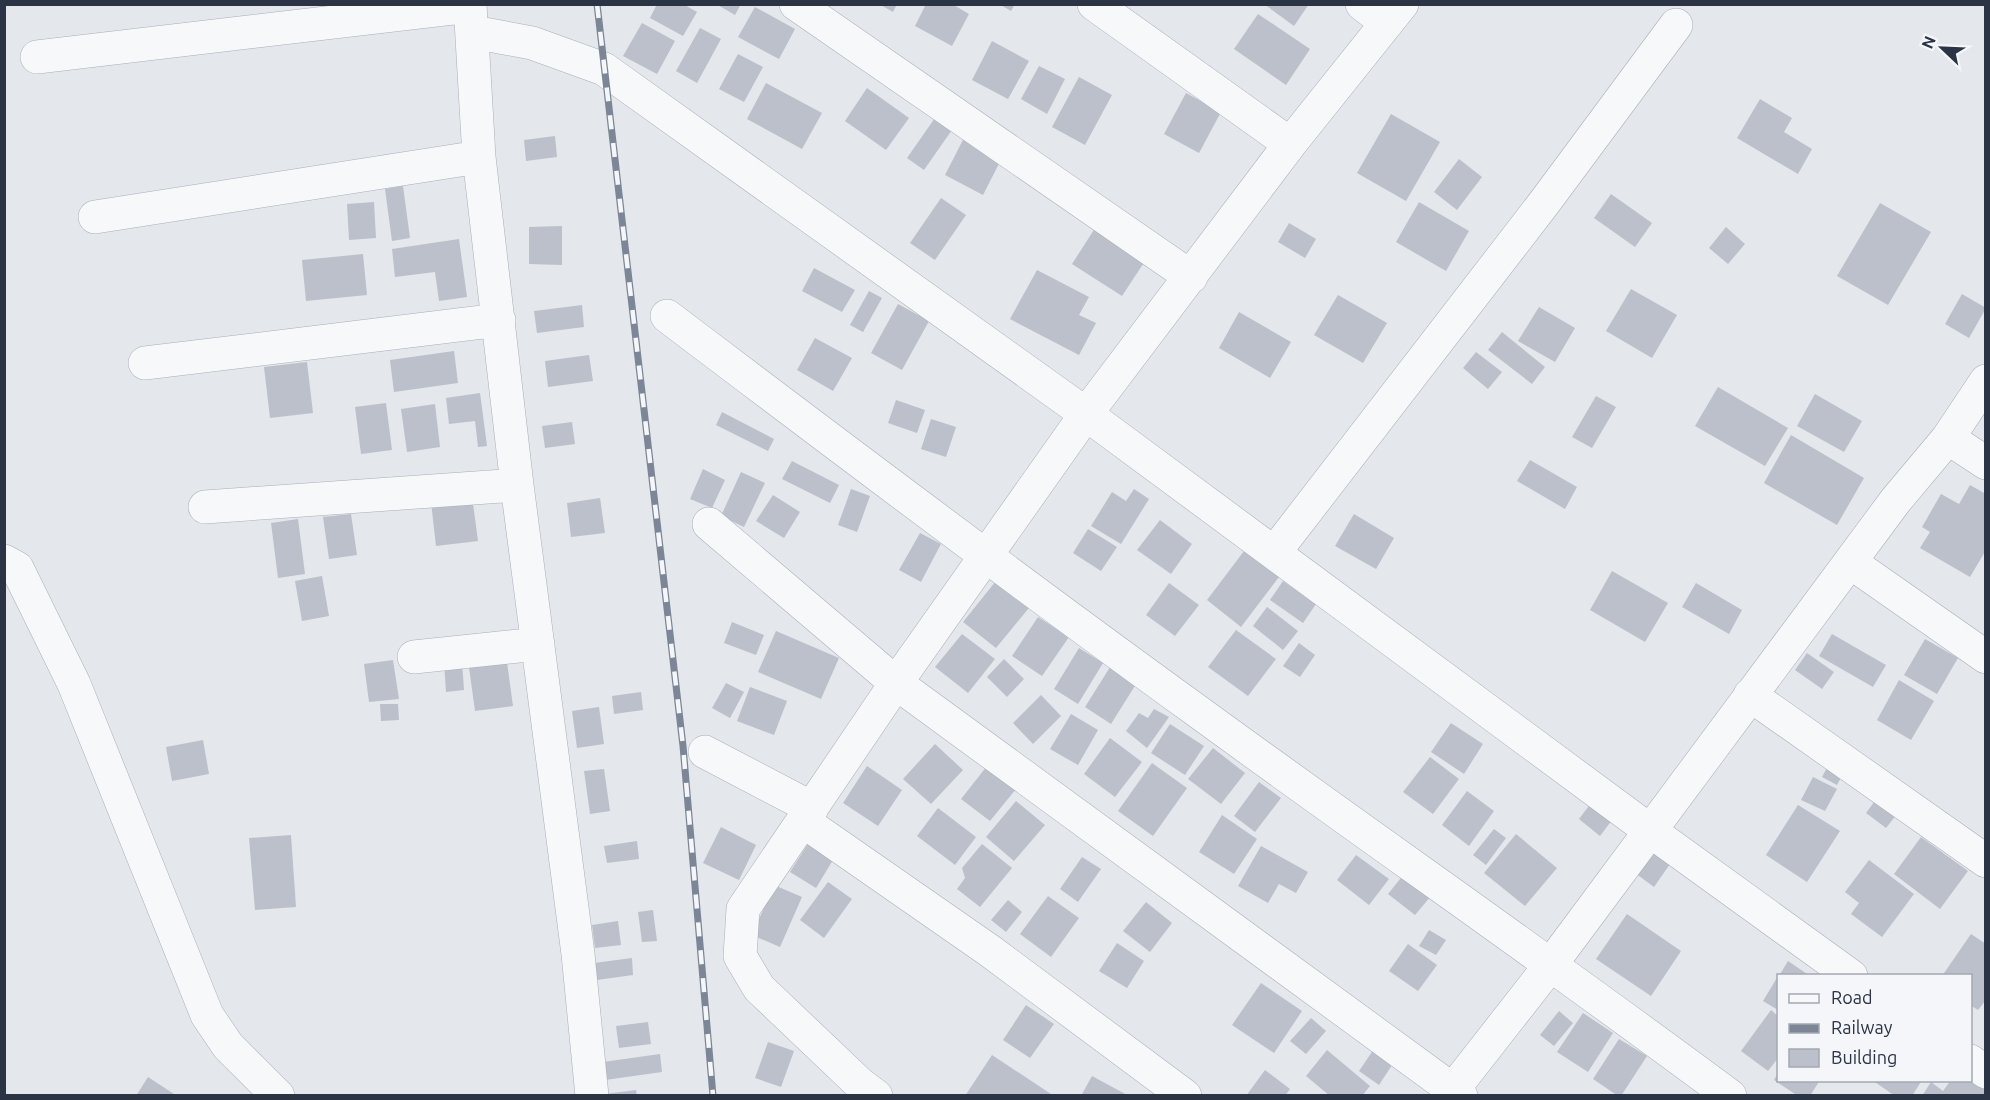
<svg xmlns="http://www.w3.org/2000/svg" width="1990" height="1100" font-family="Ubuntu,sans-serif">
<style>
.building{fill:#bbc0ca}
.lines{fill:none;stroke-linecap:round;stroke-linejoin:round}
.minor-casing{stroke:#a9aeb7;stroke-width:34}
.minor{stroke:#f7f8fa;stroke-width:33}
.rail-casing{stroke:#7d8696;stroke-width:7}
.rail{stroke:#f4f6f9;stroke-width:4.5;stroke-dasharray:14;stroke-linecap:butt}
</style>
<rect width="100%" height="100%" fill="#e4e7ec"/>
<!-- building -->
<path class="building" d="M657,4H683L697,12L683,36L650,18Z
M716,4H741L735,15Z
M879,4H897L893,12Z
M926,4H952L969,14L952,46L915,26Z
M999,4H1015L1011,11Z
M1264,4H1309L1294,26Z
M755,7L795,29L779,59L738,37Z
M1258,14L1310,49L1286,85L1234,49Z
M642,23L675,41L657,74L623,56Z
M700,28L721,39L697,83L676,71Z
M992,41L1029,61L1008,99L972,80Z
M738,54L763,67L744,102L719,89Z
M1039,66L1065,79L1047,114L1021,99Z
M1079,77L1112,95L1085,145L1052,127Z
M766,83L822,113L802,149L747,119Z
M867,88L909,118L886,150L845,121Z
M1186,93L1221,112L1199,153L1164,134Z
M1760,99L1792,118L1784,132L1812,149L1798,174L1737,138Z
M1391,114L1440,142L1406,201L1357,173Z
M937,115L954,127L924,170L907,158Z
M967,132L1005,152L983,195L945,175Z
M555,136L557,157L526,161L524,140Z
M1459,159L1482,177L1457,210L1434,192Z
M403,186L410,238L392,241L385,189Z
M1611,194L1652,223L1635,247L1594,218Z
M941,198L966,215L935,260L910,243Z
M374,202L376,238L349,240L347,204Z
M1419,202L1469,231L1446,271L1396,242Z
M1880,203L1931,232L1888,305L1837,276Z
M1099,222L1149,255L1122,296L1072,264Z
M1289,223L1316,239L1305,258L1278,242Z
M562,226V265L529,264V227Z
M1726,227L1745,244L1728,264L1709,248Z
M459,239L467,297L439,301L435,272L395,277L392,249Z
M363,254L367,295L306,301L302,260Z
M814,268L855,290L842,312L802,291Z
M1037,270L1089,297L1079,315L1096,323L1079,355L1010,319Z
M1631,289L1677,315L1652,358L1606,331Z
M869,291L882,298L863,332L850,325Z
M1962,294L1986,308L1969,338L1945,324Z
M1338,295L1387,323L1363,363L1314,335Z
M898,304L929,321L902,370L871,353Z
M582,305L584,327L537,333L534,311Z
M1539,307L1575,328L1555,362L1518,341Z
M1239,312L1291,342L1270,378L1219,348Z
M1502,332L1545,367L1532,384L1488,350Z
M815,338L852,358L833,391L797,370Z
M454,351L458,383L394,392L390,360Z
M1476,352L1502,372L1488,389L1463,368Z
M589,355L593,381L548,387L545,361Z
M307,362L313,413L270,418L264,367Z
M1718,387L1788,428L1765,466L1695,426Z
M480,393L487,446L478,447L475,421L449,424L446,398Z
M1815,394L1862,421L1844,452L1797,426Z
M1596,396L1616,407L1592,448L1572,437Z
M896,400L925,410L917,433L888,423Z
M386,403L392,450L361,454L355,407Z
M435,404L440,447L407,452L401,409Z
M722,412L774,439L768,451L716,425Z
M931,419L956,427L946,457L921,449Z
M572,422L575,444L545,448L542,426Z
M1791,435L1864,478L1837,525L1764,483Z
M1530,460L1577,487L1565,509L1517,481Z
M792,461L839,485L830,503L782,479Z
M703,469L725,480L712,508L690,499Z
M741,472L765,483L744,527L721,516Z
M1970,485L1986,494V550L1970,577L1920,548L1930,532L1922,527L1941,494L1959,504Z
M851,489L870,496L857,532L838,525Z
M1134,489L1149,499L1121,544L1091,526L1112,492L1126,501Z
M773,495L800,512L784,538L756,521Z
M472,496L478,541L436,546L431,502Z
M600,498L605,533L571,537L567,503Z
M351,514L357,555L329,559L323,517Z
M1354,514L1394,538L1376,569L1335,546Z
M298,519L305,574L278,578L271,523Z
M1160,520L1192,544L1171,574L1137,550Z
M1088,529L1117,547L1101,571L1073,553Z
M920,533L941,544L921,582L899,570Z
M1244,551L1279,577L1241,627L1207,600Z
M1612,571L1668,603L1645,642L1590,610Z
M322,576L329,616L302,621L295,581Z
M1000,576L1033,603L996,648L963,622Z
M1283,581L1316,604L1303,623L1270,600Z
M1169,583L1199,605L1175,636L1146,615Z
M1696,583L1742,610L1729,634L1682,607Z
M1267,607L1298,631L1283,650L1253,626Z
M1038,617L1069,637L1042,676L1012,656Z
M732,622L764,635L756,655L724,643Z
M1236,630L1276,659L1248,696L1208,667Z
M776,631L839,658L821,699L758,672Z
M962,634L995,659L968,693L935,667Z
M1832,634L1886,665L1873,687L1819,656Z
M1925,639L1958,658L1937,694L1904,675Z
M1299,643L1315,655L1300,677L1283,666Z
M1079,648L1103,663L1078,704L1054,689Z
M1807,653L1834,672L1822,689L1795,670Z
M506,655L513,706L475,711L468,660Z
M1004,659L1024,679L1007,697L987,677Z
M393,660L399,699L369,702L364,664Z
M462,661L464,690L446,692L444,662Z
M1112,664L1138,681L1111,724L1085,707Z
M1899,680L1934,701L1911,740L1877,720Z
M726,683L744,692L730,718L712,708Z
M750,687L787,701L774,735L737,721Z
M641,692L643,710L614,714L612,696Z
M1041,695L1061,716L1033,744L1013,723Z
M380,704H398L399,720L381,721Z
M599,707L604,744L577,748L572,711Z
M1154,709L1169,717L1147,748L1126,731L1139,713L1148,718Z
M1071,714L1098,730L1078,765L1050,749Z
M1451,723L1483,744L1464,774L1431,752Z
M1170,724L1204,746L1185,775L1151,753Z
M1110,738L1142,762L1115,797L1084,774Z
M203,740L209,774L172,781L166,747Z
M935,744L963,770L931,804L903,779Z
M1213,748L1245,773L1221,804L1188,779Z
M1430,757L1459,779L1433,814L1403,792Z
M1152,763L1187,788L1153,836L1118,811Z
M1829,764L1844,772L1837,785L1822,777Z
M867,766L902,790L878,826L843,803Z
M987,766L1016,789L990,821L961,799Z
M604,769L610,811L590,814L584,771Z
M1813,777L1837,789L1825,811L1801,800Z
M1259,782L1281,798L1255,832L1234,816Z
M1467,791L1494,811L1469,846L1442,825Z
M1877,798L1897,814L1886,828L1866,813Z
M1594,799L1615,816L1600,836L1579,819Z
M1016,801L1045,825L1014,861L986,837Z
M1798,805L1840,831L1807,882L1766,855Z
M938,808L976,837L955,865L917,836Z
M1222,815L1257,839L1234,874L1199,852Z
M721,827L756,845L739,880L703,863Z
M1494,829L1506,838L1486,865L1473,855Z
M1516,834L1557,868L1525,906L1484,873Z
M291,835L296,907L255,910L249,838Z
M1921,837L1968,871L1940,909L1894,874Z
M811,839L836,855L816,888L790,872Z
M637,841L639,859L607,863L604,846Z
M982,844L1012,868L980,907L957,889L965,878L962,868Z
M1261,846L1308,872L1296,893L1279,884L1268,903L1238,886Z
M1647,848L1670,864L1654,887L1631,870Z
M1356,855L1389,879L1369,905L1337,880Z
M1082,857L1101,869L1078,902L1060,889Z
M1869,860L1914,894L1882,937L1851,914L1859,903L1845,892Z
M1404,874L1431,896L1415,915L1388,894Z
M828,882L852,899L824,938L800,920Z
M774,885L802,897L780,947L752,935Z
M1048,896L1079,918L1051,957L1020,934Z
M1008,900L1022,912L1006,932L991,920Z
M1146,902L1172,923L1150,952L1123,931Z
M653,910L657,941L642,942L638,912Z
M1627,914L1681,951L1651,996L1596,959Z
M618,921L621,945L595,948L592,925Z
M1429,930L1446,940L1436,955L1419,946Z
M1971,934L1986,944V1000L1978,1010L1970,1005V976H1942Z
M1117,943L1144,961L1127,988L1099,971Z
M1408,944L1437,965L1418,991L1389,971Z
M632,958L633,975L597,980L594,963Z
M1788,961L1810,976H1779Z
M1778,976V1010L1763,1001Z
M1261,983L1302,1011L1274,1053L1232,1025Z
M1026,1005L1054,1024L1030,1058L1003,1040Z
M1771,1010L1778,1016V1058L1768,1071L1741,1051Z
M1559,1011L1573,1023L1554,1046L1540,1035Z
M1583,1013L1613,1033L1588,1072L1557,1052Z
M1311,1018L1326,1031L1306,1054L1290,1041Z
M648,1022L651,1044L619,1048L616,1026Z
M1619,1039L1647,1056L1621,1096H1618L1593,1079Z
M768,1042L794,1051L781,1087L755,1078Z
M1376,1046L1396,1059L1379,1085L1359,1071Z
M1327,1050L1370,1086L1362,1096H1330L1306,1076Z
M660,1054L662,1072L605,1080L603,1062Z
M992,1055L1054,1096H965Z
M1265,1070L1290,1089L1285,1096H1246Z
M1778,1073V1080H1820L1810,1096H1798L1774,1080Z
M1092,1076L1129,1096H1081Z
M148,1077L177,1096H136Z
M1872,1080H1922L1912,1096H1895Z
M1951,1080H1970L1986,1085V1096H1922L1931,1082L1943,1091Z
M636,1090L637,1096H605V1094Z"/>
<g class="lines">
<!-- minor casing -->
<g class="minor-casing">
<path id="minor" d="M470,4L479,157L517,485L578,954L592,1096
M796,4L1191,277
M1094,4L1290,144
M1362,4L1387,23
M473,32L532,43L604,69L1086,414L1649,830L1851,976
M37,57L470,6
M95,217L479,157
M667,316C841,448 1016,580 1193,708C1371,838 1553,964 1730,1096
M145,363L499,320
M1948,438L1986,463
M205,507L517,485
M709,524L896,683L1461,1096
M1274,553L1544,203L1676,25
M4,561L17,568L74,684L207,1015L228,1046L278,1096
M1850,562L1986,657
M414,657L538,644
M1750,695L1986,861
M705,752L812,808
M803,821L990,951L1185,1096
M1970,1061L1986,1072
M876,1096L860,1084L759,988L740,956L743,909L896,683L1086,414L1290,144L1402,4
M1448,1096L1552,963L1896,500L1948,438L1986,381"/>
</g>
<!-- minor -->
<use href="#minor" class="minor"/>
<!-- rail casing -->
<g class="rail-casing">
<path id="rail" d="M597,4L683,746L713,1096"/>
</g>
<!-- rail -->
<use href="#rail" class="rail"/>
</g>
<!-- border -->
<rect width="1990" height="1100" fill="none" stroke="#2b3445" stroke-width="12"/>
<!-- legend -->
<rect x="1777" y="974" width="195" height="108" fill="#f4f6f9" stroke="#a4a8b1" stroke-width="1.5"/>
<rect x="1789" y="994" width="30" height="9" fill="#f7f8fa" stroke="#a4a8b1" stroke-width="1.5"/>
<text x="1831" y="1004" font-size="18" fill="#2b3445">Road</text>
<rect x="1789" y="1024" width="30" height="9" fill="#7d8696" stroke="#a4a8b1" stroke-width="1.5"/>
<text x="1831" y="1034" font-size="18" fill="#2b3445">Railway</text>
<rect x="1789" y="1049" width="30" height="18" fill="#bbc0ca" stroke="#a4a8b1" stroke-width="1.5"/>
<text x="1831" y="1064" font-size="18" fill="#2b3445">Building</text>
<!-- north arrow -->
<g transform="translate(1942 48) rotate(293)" stroke="#f4f6f9" stroke-width="4.5" paint-order="stroke">
<path d="M0-4.5L10 22L0 15L-10 22Z" fill="#2b3445"/>
<text y="-9" font-size="16" font-weight="bold" text-anchor="middle" fill="#2b3445">N</text>
</g>
</svg>
